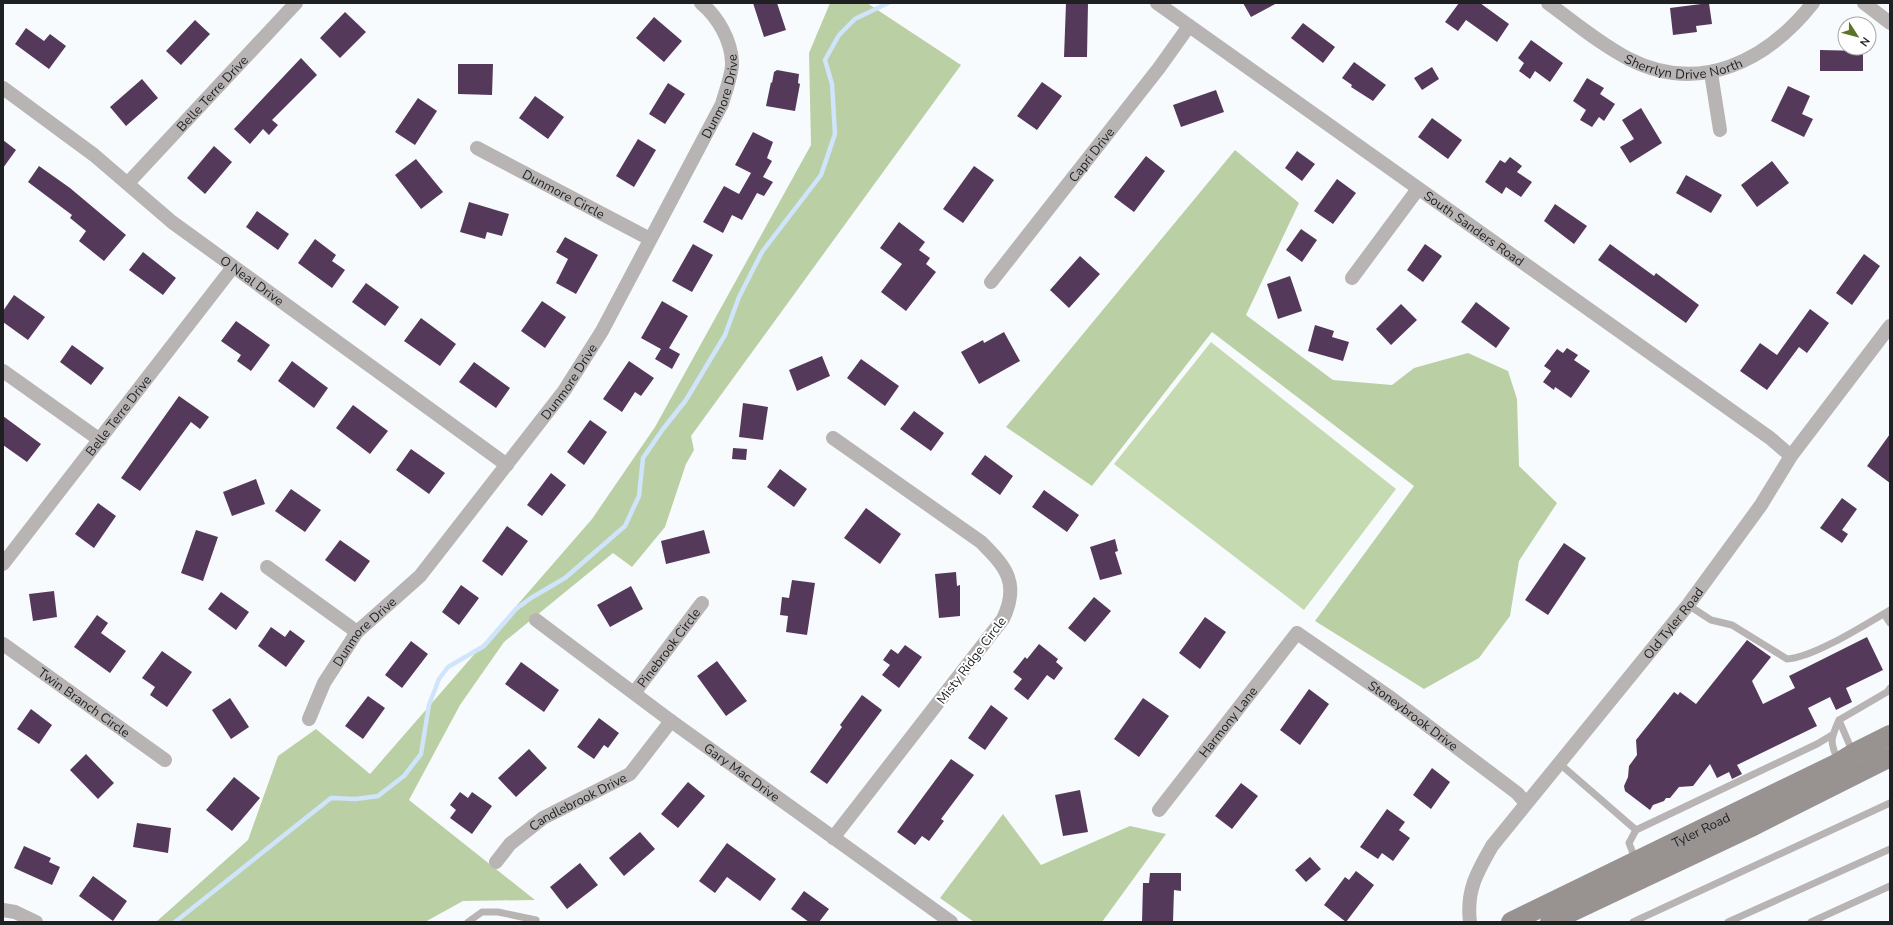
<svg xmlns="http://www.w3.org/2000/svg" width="1893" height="925" font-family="'Nunito Sans',sans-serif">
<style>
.green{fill:#c5dab0}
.forest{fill:#bad0a4}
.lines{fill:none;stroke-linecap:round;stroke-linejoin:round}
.stream{stroke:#d0e4fb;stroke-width:4.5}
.building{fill:#55395a}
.lane{stroke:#b8b4b4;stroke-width:7}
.street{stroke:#b8b4b4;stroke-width:14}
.secondary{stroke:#989291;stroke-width:20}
.labels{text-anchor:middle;stroke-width:4;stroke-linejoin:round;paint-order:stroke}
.street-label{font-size:13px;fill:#1e2022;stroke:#fff}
</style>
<rect width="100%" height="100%" fill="#f8fbfe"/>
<!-- green -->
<path class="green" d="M1211,342L1396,489L1304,610L1114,464Z"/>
<!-- forest -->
<path class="forest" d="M830,3H867L961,65L691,436L694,450L686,464L665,527L632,567L613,553L504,642L460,705L409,800L535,900L463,901L425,922H156L248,840L278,756L316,729L370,774L592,519L655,427L811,145L809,53Z
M1235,150L1299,203L1246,315L1333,380L1392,385L1414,368L1468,353L1508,371L1517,399L1519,466L1557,503L1519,561L1510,616L1479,658L1424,689L1315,621L1414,486L1212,332L1092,486L1006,427Z
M1003,814L1041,865L1130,826L1166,834L1102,922H974L940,898Z"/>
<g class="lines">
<!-- stream -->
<path class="stream" d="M175,922L331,798L356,799L378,796L404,776L421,754L429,705L439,679L448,667L484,646L516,609L531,598L565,578L625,526L639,496L643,458L663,429L686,400L725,335L739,297L762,252L821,175L835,134L832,84L825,60L839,35L855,19L888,3"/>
</g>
<!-- building -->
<path class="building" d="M753,3H777L786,30L764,37Z
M1066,3H1088L1087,57H1064Z
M1243,3H1277L1251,17Z
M1459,3H1480L1509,24L1497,42L1466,20L1458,31L1445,22Z
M1709,3L1712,24L1696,26L1697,32L1673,35L1670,8Z
M345,12L366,32L340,58L320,38Z
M654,17L682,41L664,62L636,38Z
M195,20L210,34L181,65L166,51Z
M1303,23L1335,47L1323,63L1291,38Z
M26,28L44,41L50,34L66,46L49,69L15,44Z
M1531,40L1563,63L1550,82L1535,71L1530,79L1519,71L1524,63L1518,58Z
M1820,50L1863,51V71H1820Z
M301,58L317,75L272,120L278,125L269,135L263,129L250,144L234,129Z
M1354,62L1386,85L1373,101L1351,87L1352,85L1342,78Z
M458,64H493L492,95L458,94Z
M1432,67L1439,79L1422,90L1414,78Z
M777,70L799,74L798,83L800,84L795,111L766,106L771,82L772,83L774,72Z
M1587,78L1604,88L1600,94L1615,104L1604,121L1599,117L1592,127L1580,120L1586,110L1573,101Z
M142,79L158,98L126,126L110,107Z
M1042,82L1062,96L1037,130L1017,116Z
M668,83L685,94L665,124L649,114Z
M1788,86L1810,96L1802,114L1813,119L1804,137L1771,121Z
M1216,90L1224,112L1181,127L1173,105Z
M535,96L564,117L548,139L519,118Z
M418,98L437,111L415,145L395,132Z
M1641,108L1662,143L1630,163L1620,147L1634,139L1622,120Z
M1432,118L1462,140L1448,159L1418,137Z
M753,132L773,142L767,158L772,161L763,177L773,182L764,196L757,193L742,220L732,215L723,233L703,222L724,186L739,194L751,173L735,165Z
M638,139L656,150L634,187L616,176Z
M3,140L16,150L3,168Z
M214,146L232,162L205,194L187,178Z
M1297,151L1315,164L1302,181L1285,168Z
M1146,156L1165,171L1134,212L1114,197Z
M1510,157L1522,166L1517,172L1532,182L1521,197L1506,187L1502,194L1485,182L1500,160L1505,163Z
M416,159L443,192L421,209L395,175Z
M1772,161L1789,183L1757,207L1741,185Z
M39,166L70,188L126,235L104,261L79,241L86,231L70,218L72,215L28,182Z
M974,166L994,180L963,223L943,209Z
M1686,175L1722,195L1711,213L1676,193Z
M1337,179L1356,193L1333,224L1314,211Z
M469,202L509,214L502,236L487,232L485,239L460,232Z
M1555,204L1587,226L1574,244L1544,221Z
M257,211L289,234L278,250L246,227Z
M899,222L925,242L919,250L930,258L926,264L936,272L906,311L881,292L902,264L880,248Z
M1301,229L1317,240L1302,262L1286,250Z
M565,237L598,255L576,294L556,283L568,259L556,252Z
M315,239L336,255L332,261L345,270L332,288L298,263Z
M693,244L713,255L692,292L672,281Z
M1425,244L1442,256L1423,282L1407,270Z
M1610,244L1654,276L1656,273L1699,305L1686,323L1598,260Z
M143,252L176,278L163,295L129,270Z
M1864,254L1880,266L1852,305L1836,293Z
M1080,256L1100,274L1069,308L1050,290Z
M1290,276L1302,311L1278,319L1267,284Z
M366,283L399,307L385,326L352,302Z
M14,295L45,317L28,340L3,322V311Z
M542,301L566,317L545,348L521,331Z
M662,301L688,316L669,348L680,354L672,369L655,359L661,349L641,338Z
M1476,302L1510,328L1496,348L1461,322Z
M1401,304L1417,320L1391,345L1376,329Z
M1810,309L1829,323L1807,353L1799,347L1767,390L1740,371L1760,343L1777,355Z
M421,318L456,344L440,366L404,341Z
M236,321L270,345L251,371L237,361L241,355L221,341Z
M1315,325L1334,331L1332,337L1349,342L1343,361L1308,351Z
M1004,332L1020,361L979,384L961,352L983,340L984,343Z
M72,345L104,368L91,385L60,362Z
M1567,348L1578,355L1574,360L1590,371L1571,398L1555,387L1554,390L1543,382L1551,371L1544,366L1557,349L1563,353Z
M822,356L830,376L797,391L789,370Z
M861,359L899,386L885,406L847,378Z
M292,361L328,388L314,408L278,381Z
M629,361L654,378L641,396L635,392L622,412L603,399Z
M474,362L510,388L496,408L459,382Z
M179,396L209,417L200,429L191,422L140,491L121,478Z
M743,403L768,407L763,440L739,437Z
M353,405L388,431L370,454L336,428Z
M914,411L944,433L931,451L900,429Z
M3,416L41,444L27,462L3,445Z
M590,420L607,432L584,465L567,452Z
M1890,434V483L1867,466Z
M733,448L747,449L746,460L732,459Z
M411,449L445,473L429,494L396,470Z
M985,455L1013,476L1000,495L971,474Z
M780,469L807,489L794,507L767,487Z
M551,473L566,485L542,516L527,505Z
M256,479L265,504L232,516L223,492Z
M291,489L321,510L305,532L275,511Z
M1044,490L1079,515L1067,532L1032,507Z
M1842,498L1857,509L1842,530L1848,534L1842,543L1820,528Z
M98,503L116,516L94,548L75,534Z
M866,508L901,534L880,564L844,538Z
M507,526L528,541L502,576L482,561Z
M196,530L218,537L203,581L181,573Z
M704,530L710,553L666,564L661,541Z
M1115,539L1118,551L1115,552L1122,574L1100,580L1090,547Z
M340,540L370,561L355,582L325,560Z
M1564,543L1586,558L1548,615L1525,600Z
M956,572L957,586L960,585V616L939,618L935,574Z
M792,580L815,583L807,635L786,632L788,616L780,615L782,597L789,598Z
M461,585L479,598L459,625L442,612Z
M631,586L643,609L610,627L597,605Z
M54,591L57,617L33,621L29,594Z
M221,592L249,612L236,630L208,609Z
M1094,597L1111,611L1085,642L1068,628Z
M97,615L108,623L101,633L126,651L110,673L74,647Z
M1205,617L1226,632L1200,669L1179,653Z
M271,627L285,637L290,630L305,641L286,667L258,646Z
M1867,637L1883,670L1846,688L1852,702L1836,710L1830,697L1808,708L1817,726L1737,765L1742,774L1732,779L1729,772L1717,778L1710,764L1693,786L1679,787L1670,798H1666L1664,801L1653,805L1650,810L1625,791L1624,786L1628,777L1629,766L1637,755L1636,740L1674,692L1678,695L1680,692L1696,704L1747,640L1771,657L1752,681L1763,704L1795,688L1789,676Z
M411,641L428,654L402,688L385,675Z
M1039,644L1058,659L1056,662L1063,668L1054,680L1047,675L1028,700L1014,689L1022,679L1013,672L1025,657L1027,659Z
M905,645L922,657L899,688L882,675L890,665L883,660L891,649L898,654Z
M162,651L192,672L167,707L150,695L155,687L142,678Z
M717,661L747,701L726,716L697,676Z
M521,662L559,690L544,712L505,684Z
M1309,689L1329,704L1300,745L1280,730Z
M862,695L882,710L827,784L810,772L842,727L840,725Z
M368,696L385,708L363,739L345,726Z
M230,698L249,727L231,739L212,710Z
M1143,698L1169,716L1139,757L1114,739Z
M991,705L1008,718L985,750L968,738Z
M31,709L52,725L39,744L17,729Z
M599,718L619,733L608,748L604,745L594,759L577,747Z
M529,749L547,768L516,797L498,778Z
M86,754L114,783L98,799L70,770Z
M951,759L974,775L941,819L944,821L929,841L922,836L915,845L897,832Z
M1432,768L1450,782L1431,809L1413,795Z
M234,777L260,798L232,831L206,810Z
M688,782L705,796L678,828L661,814Z
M1241,783L1258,796L1232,829L1215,816Z
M1080,790L1088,832L1063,836L1055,795Z
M460,792L468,798L472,792L492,806L472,834L450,818L456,810L450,805Z
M1387,809L1405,822L1399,830L1410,838L1393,861L1382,853L1378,859L1360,847Z
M137,823L171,828L168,853L133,847Z
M640,832L655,849L624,876L609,858Z
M727,843L776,879L760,901L727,877L715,893L699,881Z
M24,846L51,858L49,862L60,867L52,885L14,868Z
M1310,857L1321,869L1306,882L1295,870Z
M580,863L598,885L567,909L550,887Z
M1356,871L1374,885L1346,922L1324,905L1345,877L1349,880Z
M1150,873H1181V891L1174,890L1173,922H1142L1143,883H1149Z
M93,876L127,901L113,921L79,896Z
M804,891L829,909L819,922H809L791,909Z"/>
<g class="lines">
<!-- lane -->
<path class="lane" d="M1688,605L1711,620L1732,625L1787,659C1813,658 1866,624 1890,610
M1884,614L1890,623
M1839,720L1887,692L1890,688
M1838,762C1830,741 1830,740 1839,720L1853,753
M1560,764L1636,830
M1636,861L1629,843L1636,830L1817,744L1832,735
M468,922L482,912H498L536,920
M1633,922L1890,803
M1728,922L1890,849
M1811,922L1890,886"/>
<!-- street -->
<g class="street">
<path id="s1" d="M1157,3L1770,438L1791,456"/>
<path id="s2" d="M1548,3C1574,22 1600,44 1629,59C1700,95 1767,61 1813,3"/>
<path d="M1864,3L1890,23"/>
<path d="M1711,73L1720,130"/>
<path id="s3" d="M3,88L94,155L172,222L507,465"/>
<path id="s4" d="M477,148L650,239"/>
<path id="s5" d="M128,183L296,3"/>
<path d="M1352,278L1418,189"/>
<path id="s6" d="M991,282L1159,68L1189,26"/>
<path d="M3,371L100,440"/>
<path d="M833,438L981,542C1006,567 1020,583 1003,619L833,838"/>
<path id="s7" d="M3,564L233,267"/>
<path d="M267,567L357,632"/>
<path id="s8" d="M536,620L671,721L951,922"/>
<path id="s9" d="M3,644L165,760"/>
<path id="s10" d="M634,693L702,603"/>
<path id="s11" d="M309,719L324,683L357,632L420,576L564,391L602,331L722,104C725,93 733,72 732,62C731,40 718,17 701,3"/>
<path id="s12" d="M1159,810L1297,633L1391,698L1517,793L1526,803"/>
<path id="s13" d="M496,862L510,844L543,818L630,774L671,721"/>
<path d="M3,910L15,912L36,922"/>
<path id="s14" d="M1470,922C1466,891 1477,872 1492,846L1688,605L1761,505L1791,456L1890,326"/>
</g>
<!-- secondary -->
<g class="secondary">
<path id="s15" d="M1511,922L1838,763L1854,753L1890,735"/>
<path d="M1550,922L1749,828L1890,757"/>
</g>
</g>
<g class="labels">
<!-- street labels -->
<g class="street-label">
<text dy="5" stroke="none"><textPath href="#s2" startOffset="155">Sherrlyn Drive North</textPath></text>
<text dy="5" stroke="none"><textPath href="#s5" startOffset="123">Belle Terre Drive</textPath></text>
<text dy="5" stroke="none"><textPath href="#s11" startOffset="753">Dunmore Drive</textPath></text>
<text dy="5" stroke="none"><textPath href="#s6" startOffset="162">Capri Drive</textPath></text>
<text dy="5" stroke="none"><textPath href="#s4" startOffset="98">Dunmore Circle</textPath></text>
<text dy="5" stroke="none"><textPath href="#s1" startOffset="389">South Sanders Road</textPath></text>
<text dy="5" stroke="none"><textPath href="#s3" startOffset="315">O Neal Drive</textPath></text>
<text dy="5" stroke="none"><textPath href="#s11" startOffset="429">Dunmore Drive</textPath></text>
<text dy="5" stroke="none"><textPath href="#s7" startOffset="188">Belle Terre Drive</textPath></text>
<text dy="5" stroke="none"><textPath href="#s14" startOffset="368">Old Tyler Road</textPath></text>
<text dy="5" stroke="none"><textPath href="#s11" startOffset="105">Dunmore Drive</textPath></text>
<text dy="5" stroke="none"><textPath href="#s10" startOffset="57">Pinebrook Circle</textPath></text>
<text transform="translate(971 660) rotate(-53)" y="5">Misty Ridge Circle</text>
<text dy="5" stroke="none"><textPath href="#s9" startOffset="100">Twin Branch Circle</textPath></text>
<text dy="5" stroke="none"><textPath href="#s12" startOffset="367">Stoneybrook Drive</textPath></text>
<text dy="5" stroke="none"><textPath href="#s12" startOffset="112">Harmony Lane</textPath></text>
<text dy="5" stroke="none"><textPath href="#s8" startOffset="256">Gary Mac Drive</textPath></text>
<text dy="5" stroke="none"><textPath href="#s13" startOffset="103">Candlebrook Drive</textPath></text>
<text dy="5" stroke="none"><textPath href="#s15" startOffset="211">Tyler Road</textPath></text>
</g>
</g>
<!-- border -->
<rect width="1893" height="925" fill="none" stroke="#1e2022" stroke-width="8"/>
<!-- north arrow -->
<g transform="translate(1857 36) rotate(126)"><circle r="19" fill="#ffffff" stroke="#a5a6a7"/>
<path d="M0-3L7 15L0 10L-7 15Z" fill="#5c7527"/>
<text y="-6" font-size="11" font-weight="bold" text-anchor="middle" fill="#1e2022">N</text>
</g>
</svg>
